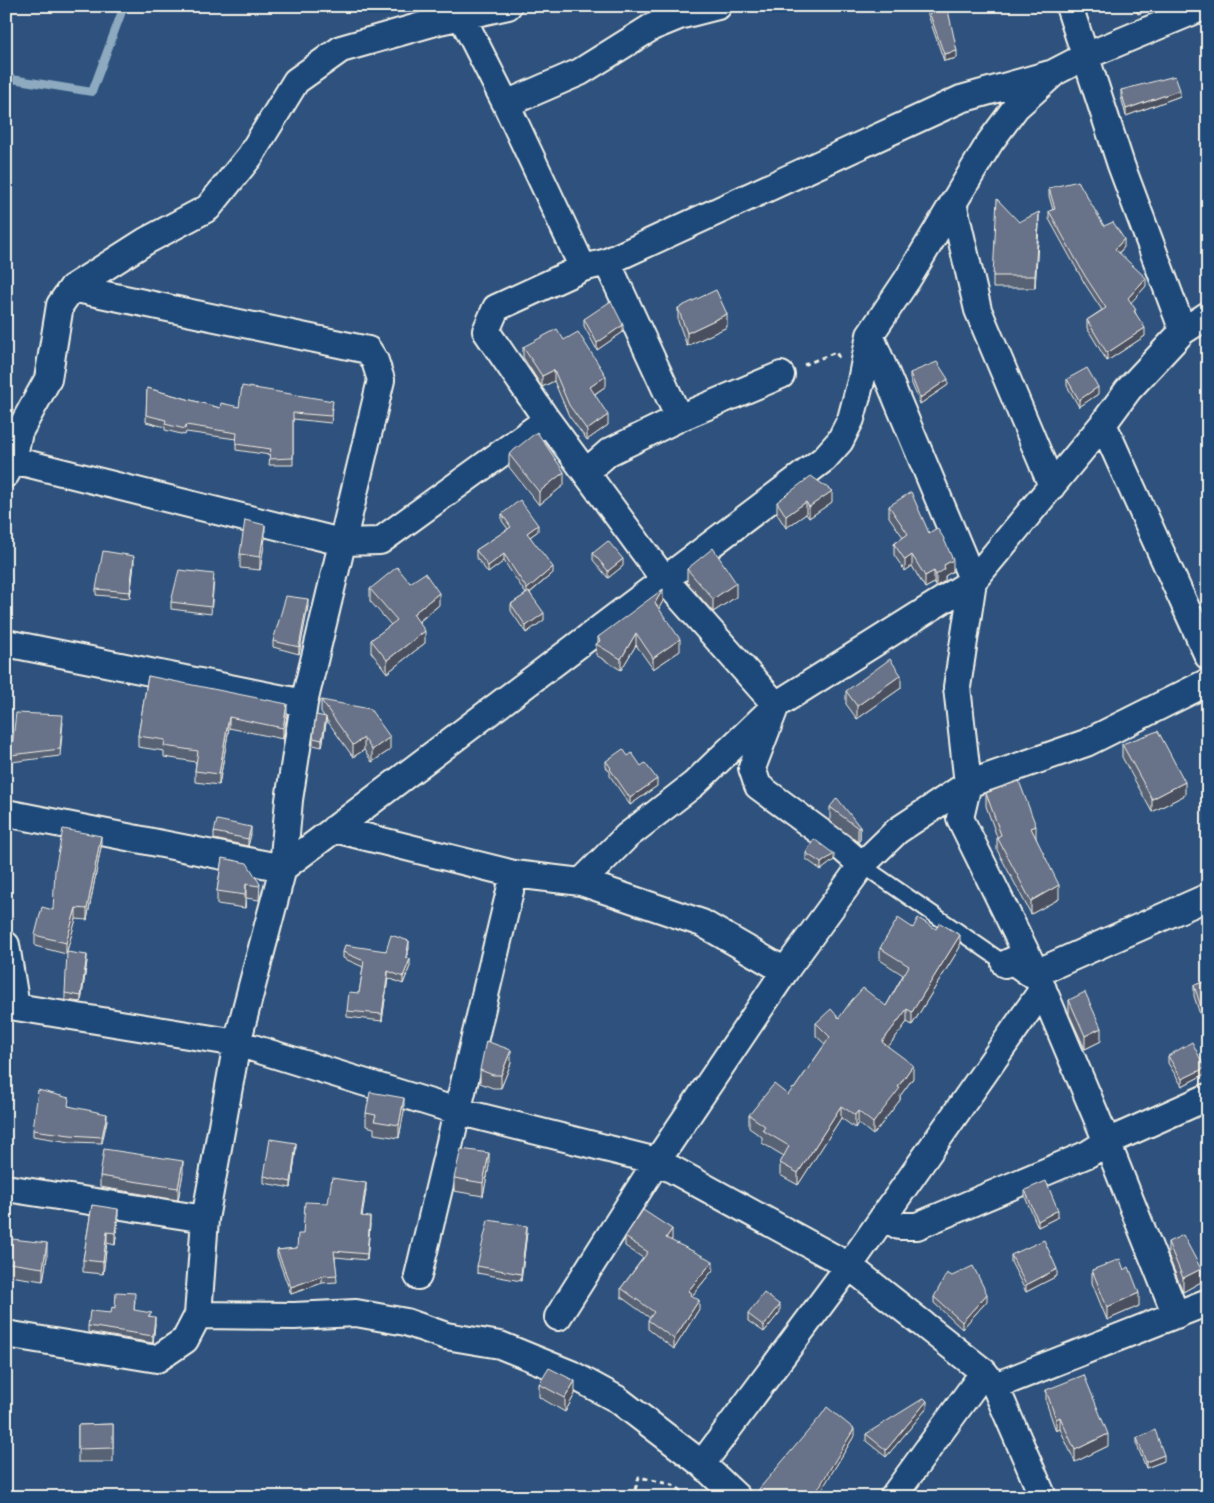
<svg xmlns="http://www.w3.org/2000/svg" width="1214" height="1503" font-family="Itim,sans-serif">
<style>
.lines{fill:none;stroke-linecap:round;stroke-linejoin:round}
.stream{stroke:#8daac0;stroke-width:8}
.service-casing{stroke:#f4f1e8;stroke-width:18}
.minor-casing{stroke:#f4f1e8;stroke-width:30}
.path{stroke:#f4f1e8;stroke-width:3;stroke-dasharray:5 4;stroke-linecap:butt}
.service{stroke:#1f4a7a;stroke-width:14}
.minor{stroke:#1f4a7a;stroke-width:26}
.wall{fill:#596275;stroke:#f4f1e8}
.shaded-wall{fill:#49505f;stroke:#f4f1e8}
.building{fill:#687288;stroke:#f4f1e8}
</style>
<rect width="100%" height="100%" fill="#2e527d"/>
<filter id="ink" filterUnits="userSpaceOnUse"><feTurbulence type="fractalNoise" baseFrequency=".02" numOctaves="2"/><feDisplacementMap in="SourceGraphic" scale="10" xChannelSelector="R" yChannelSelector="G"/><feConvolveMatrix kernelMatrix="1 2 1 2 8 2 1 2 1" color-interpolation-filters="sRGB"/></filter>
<g filter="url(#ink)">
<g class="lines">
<!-- stream -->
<path class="stream" d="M6,78L92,92L124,6"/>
<!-- service casing -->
<g class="service-casing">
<path id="service" d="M862,865L1038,986"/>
</g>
<!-- minor casing -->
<g class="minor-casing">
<path id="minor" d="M1069,6L1121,165L1183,331
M462,17L506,104L583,268
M506,104L580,72L652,27L679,16L718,6
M953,203L978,310L1052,486
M607,262L679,418
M1103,424L1208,656
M13,460L341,542L380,541L547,420
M586,472L609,452L679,418L781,375
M6,474L13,460L19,432L48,379L60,305L72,288L146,241L208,208L250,156L296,81L341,49L439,21L508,6
M6,643L304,703
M6,813L283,868L824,459L840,441L851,419L861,381L870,335L907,280L990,142L1016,107L1055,72L1086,56L1206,6
M334,829L514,874L581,882L702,923L785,971
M862,865L841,847L758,786L752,768L776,705L664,579L547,420L486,331L496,308L583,268L607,262L961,99L1050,74
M581,882L627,836L694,784L776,705L973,581L870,335
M6,945L16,1007L237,1043L457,1111L657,1161L849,1266L984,1372L995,1386L1043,1497
M1005,964L1027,954
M1036,973L1208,897
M6,1188L205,1219
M883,1217L899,1226H917L1088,1154L1107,1142L1208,1097
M418,1276L514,874
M198,1315L294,1316L356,1313L406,1322L446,1336L500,1345L571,1374L617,1399L702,1464L737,1497
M1176,1315L1107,1142L1036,973L960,818L968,784L957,687L973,581L1103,424L1128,390L1183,331L1208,315
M558,1317L657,1161L785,971L862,865L897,831L968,784L1086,743L1208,682
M6,1334L157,1359L185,1340L198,1315L205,1219L237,1043L283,868L289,800L304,703L381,380L375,361L368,350L72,288
M995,1386L1208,1302
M702,1464L849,1266L1043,989
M893,1497L984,1372"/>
</g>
<!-- path -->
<path class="path" d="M804,365L836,352L839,358
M638,1497L634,1493L639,1477L673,1485L691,1497"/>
<!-- service -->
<use href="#service" class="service"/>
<!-- minor -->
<use href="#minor" class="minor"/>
</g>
<!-- wall -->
<path class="wall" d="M925,6H947L957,58L944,61Z
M1134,6H1159L1138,14Z
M1121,90L1180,96L1126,116L1121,97Z
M1049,188L1104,226L1124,247L1119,253L1146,286L1131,302L1145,336L1107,361L1087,328V320L1102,310L1085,284L1049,219V211L1053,210L1049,196Z
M1019,222L1039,224L1035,288H993V276Z
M678,308L727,327L687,346L678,321Z
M584,319L623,332L597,350L584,326Z
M564,340L606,386L595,394L608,425L587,440L569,416L554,381L542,387L523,357V347Z
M910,373L948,385L920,404L910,379Z
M1067,379L1098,394L1079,407L1067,386Z
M147,388L220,408L239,407L333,408L331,423L293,419V465H269L270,455L236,450V439L186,432L185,435L165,430V427L146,422Z
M509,454L564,485L539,505L509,467Z
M777,502H832L809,518L806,514L786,528L777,514Z
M889,506L929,533L953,571L945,576V581L936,586L934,583L925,588L912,566L905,571L894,555V544L903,537L889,517Z
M502,514L538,531L530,537L553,573L530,593L544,620L526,633L511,611V604L526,594L504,561L488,573L476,557V550L508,529L502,521Z
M265,538L260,570L240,568V554Z
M593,553L623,566L608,578L593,560Z
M134,563L130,598L96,595V589Z
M687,569L736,597L713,612L687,582Z
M214,580L211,614L171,609V602Z
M410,583L439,605L419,622L425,643L387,673L371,652V640L391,625L370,601V589Z
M663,601L659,608L680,651L653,669L636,645L621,670L596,655V644L598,643V637Z
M308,606L299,654L273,647V641Z
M148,676L287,715L283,739L229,728L219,785L195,782V771L196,762L164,757V751L138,747V736Z
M901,688L857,719L846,704V691Z
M321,700L390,750L372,762L364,750L353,757L326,719V723L322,747L313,745V738L324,716L321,712Z
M63,722L60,756L11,762V755Z
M1122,744L1185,795L1152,812L1122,757Z
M628,756L641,766L657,786L630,805L610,776V772L606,767V761Z
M986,793L1036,838L1059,899L1031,914L997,850V837L986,806Z
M830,807L860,827V840L858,842L830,821Z
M214,832L251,834L248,846L214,839Z
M101,847L87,920L76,919L66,954L35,946V935L53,910Z
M806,853L834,860L821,870L806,859Z
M222,858L260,884L259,900L246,898L245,908L217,904V891Z
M913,928L960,947L912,1025L907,1022L888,1047L913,1078L900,1096V1100L873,1135L858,1123L855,1128L841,1118L798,1185L780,1175V1163L784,1156L762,1143V1137L749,1128V1115L788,1095L794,1089L825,1044L816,1036V1023L839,1018L886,1006L903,975L880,960V948Z
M409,948L407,958L410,966L403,984L388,978L382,1021L347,1017V1011L359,993L363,967L343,958V952L386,951Z
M87,961L81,1002L65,1000V993Z
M1208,981V1039L1194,996V985Z
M1069,1000L1101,1041L1085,1049L1069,1014Z
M1168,1056L1205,1074L1182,1086L1168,1063Z
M511,1063L501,1088H493L480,1083V1070Z
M69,1106L107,1120L102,1143L70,1142L33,1136V1130Z
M404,1111L399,1138L374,1134V1128L366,1126V1113Z
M296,1149L291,1188L264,1183V1176Z
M489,1166L483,1196L454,1191V1178Z
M183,1173L178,1200L100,1187V1176Z
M1208,1177V1192L1205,1185V1178Z
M366,1190L362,1216L370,1224L367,1260L335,1257L337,1282L322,1283L291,1294L277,1256V1250L297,1248L303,1234L328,1203Z
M1025,1190L1058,1217L1038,1227L1025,1197Z
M92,1205L118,1221L115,1245L107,1243L103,1274L83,1272V1260Z
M527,1232L521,1281L477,1273V1266Z
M625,1237L672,1239L671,1241L713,1270L692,1296L699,1309L674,1349L648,1329V1320L650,1318L621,1297V1288L643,1258L625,1246Z
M1168,1242L1201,1282L1183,1292L1168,1255Z
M1011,1255L1057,1276L1026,1292L1011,1262Z
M47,1257L43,1281L9,1276V1263Z
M1092,1270H1124L1139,1306L1107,1320L1092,1283Z
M934,1297L987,1301L962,1329L934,1303Z
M135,1300L134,1311L152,1317L155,1324L153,1343L88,1332V1326L111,1313L115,1308Z
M780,1312L764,1332L748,1321V1314Z
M539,1384L575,1394L565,1412L539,1397Z
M1046,1390L1108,1446L1075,1462L1060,1429L1056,1431L1046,1402Z
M927,1408L886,1457L866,1441V1434Z
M113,1424V1462H78V1425Z
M854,1436L817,1497H761L759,1495V1489Z
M1137,1438L1164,1461L1146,1468L1137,1445Z"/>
<!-- shaded-wall -->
<path class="shaded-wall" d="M1138,6H1159L1138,14Z
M957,51V58L944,61V54Z
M1180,90V96L1126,116V109Z
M1039,212V224L1035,288V276Z
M1124,239V247L1115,257V249Z
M1146,278V286L1128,306V298Z
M727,314V327L687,346V333Z
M623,325V332L597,350V343Z
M1145,328V336L1107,361V353Z
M554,370V381L542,387V376Z
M606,376V386L590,397V387Z
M948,379V385L920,404V398Z
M1098,387V394L1079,407V400Z
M608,415V425L587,440V430Z
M564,472V485L539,505V492Z
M832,491V502L809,518V507Z
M806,502V514L786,528V516Z
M265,525V538L260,570V557Z
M538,525V531L527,539V533Z
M504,554V561L488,573V566Z
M912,555V566L905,571V560Z
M134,556V563L130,598V592Z
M623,559V566L608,578V571Z
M953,560V571L945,576V581L936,586V575L944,565Z
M553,567V573L527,595V589Z
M934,571V583L925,588V576Z
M736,583V597L713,612V599Z
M663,589V601L655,615V603Z
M439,593V605L413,626V614Z
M308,599V606L299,654V647Z
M544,613V620L526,633V626Z
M425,631V643L387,673V660Z
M636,633V645L621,670V659Z
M680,639V651L653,669V658Z
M901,675V688L857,719V706Z
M287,704V715L283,739V728Z
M229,717V728L219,785V774Z
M326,717V723L322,747V740Z
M390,737V750L372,762V750Z
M364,738V750L353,757V745Z
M657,779V786L630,805V798Z
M1185,782V795L1152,812V799Z
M1036,826V840L1031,828Z
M251,827V834L248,846V839Z
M860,827V840L858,842V828Z
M101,836V847L87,920V909Z
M834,854V860L821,870V863Z
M246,884V898L245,908V895Z
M1059,885V899L1031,914V901Z
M76,908V919L66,954V943Z
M960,935V947L912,1025V1012Z
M409,941V948L406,964V957Z
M87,955V961L81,1002V996Z
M410,959V966L403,984V977Z
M388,971V978L382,1021V1014Z
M907,1009V1022L882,1055V1042Z
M1101,1028V1041L1085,1049V1036Z
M511,1050V1063L501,1088V1075Z
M913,1065V1078L900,1096V1100L873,1135V1123Z
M1205,1068V1074L1182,1086V1079Z
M404,1098V1111L399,1138V1125Z
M841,1106V1118L798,1185V1173Z
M858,1111V1123L855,1128V1115Z
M107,1114V1120L102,1143V1137Z
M296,1143V1149L291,1188V1182Z
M489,1153V1166L483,1196V1183Z
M183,1161V1173L178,1200V1188Z
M366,1183V1190L361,1223V1216Z
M118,1209V1221L115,1245V1233Z
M1058,1210V1217L1038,1227V1221Z
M370,1217V1224L367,1260V1254Z
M527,1226V1232L521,1281V1274Z
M672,1229V1239L666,1248V1238Z
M107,1232V1243L103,1274V1262Z
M47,1243V1257L43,1281V1268Z
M713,1261V1270L691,1297L688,1291Z
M1057,1269V1276L1026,1292V1285Z
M1201,1269V1282L1183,1292V1278Z
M322,1276V1283L291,1294V1287Z
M1139,1293V1306L1107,1320V1307Z
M987,1294V1301L962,1329V1322Z
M699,1300V1309L674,1349V1339Z
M780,1305V1312L764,1332V1326Z
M155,1317V1324L153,1343V1336Z
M575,1381V1394L565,1412V1398Z
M927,1401V1408L886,1457V1450Z
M1060,1417V1429L1056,1431V1419Z
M854,1429V1436L818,1496L817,1497H809Z
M1108,1434V1446L1075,1462V1450Z
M1164,1455V1461L1146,1468V1462Z"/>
<!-- building -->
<path class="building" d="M927,6H947L957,51L944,54Z
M1175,76L1180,90L1126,109L1121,90Z
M1078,181L1104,226L1113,222L1124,239L1115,249L1146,278L1128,298L1136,310L1134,311L1145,328L1107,353L1087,320L1106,308L1085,276L1049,211L1055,209L1049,188Z
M997,199L1019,222L1039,212L1035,276H993Z
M716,290L727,314L687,333L678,308Z
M611,301L623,325L597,343L584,319Z
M557,329L564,340L578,332L606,376L590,387L608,415L587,430L569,405L554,370L542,376L523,347Z
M937,362L948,379L920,398L910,373Z
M1087,368L1098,387L1079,400L1067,379Z
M242,386L333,401L331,416L293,413V458L269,459L271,449L236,444L237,433L186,425L185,429L165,424L166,420L146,415L147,388L220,408L221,403L239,407Z
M537,432L564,472L539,492L509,454Z
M811,476L832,491L809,507L806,502L786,516L777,502Z
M911,492L929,533L937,528L943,537L953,560L944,565L945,569L936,575L934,571L925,576L912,555L905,560L894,544L908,534L889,506Z
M520,500L538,525L527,533L553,567L527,589L504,554L488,566L476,550L511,527L502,514Z
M245,520L265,525L260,557L240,554Z
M608,541L623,559L608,571L593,553Z
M713,548L736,583L713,599L687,569Z
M103,551L134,556L130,592L96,589Z
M397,567L410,583L425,573L439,593L413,614L425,631L387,660L371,640L397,620L370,589Z
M179,570L214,574L211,607L171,602Z
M663,589L655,603L680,639L653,658L636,633L621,659L596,644L600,641L598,637Z
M529,592L544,613L526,626L511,604Z
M286,596L308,599L299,647L273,641Z
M890,659L901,675L857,706L846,691Z
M148,676L287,704L283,728L229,717L219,774L195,771L198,751L164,746L165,740L138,736Z
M321,700L370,709L390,737L372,750L364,738L353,745Z
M16,713L63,715L60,749L11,755Z
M316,715L326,717L322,740L313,738Z
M1158,731L1185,782L1152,799L1122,744Z
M623,749L628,756L632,753L641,766L645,763L657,779L630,798L610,769L611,768L606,761Z
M1019,781L1036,826L1031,828L1059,885L1031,901L997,837L1001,835L986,793Z
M837,798L860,827L858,828L830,807Z
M217,820L251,827L248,839L214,832Z
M63,829L101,836L87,909L76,908L66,943L35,935L42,907L53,910L55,870Z
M814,839L834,854L821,863L806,853Z
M222,858L247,863L260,884L259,886L246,884L245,895L217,891Z
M898,918L913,928L918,918L936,929L940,923L960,935L912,1012L907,1009L882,1042L913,1065L898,1087L900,1088L873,1123L858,1111L855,1115L841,1106L798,1173L780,1163L789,1146L762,1130L765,1126L749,1115L774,1084L788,1095L793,1088L794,1089L830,1037L816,1023L831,1009L839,1018L851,1001L863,988L886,1006L909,966L880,948Z
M391,935L409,941L406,957L410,959L403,977L388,971L382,1014L347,1011L349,992L359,993L364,961L343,952L345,945L386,951Z
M67,952L87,955L81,996L65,993Z
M1208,981V1029L1194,985Z
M1085,992L1101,1028L1085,1036L1069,1000Z
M486,1041L511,1050L501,1075H493L480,1070Z
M1192,1042L1205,1068L1182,1079L1168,1056Z
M38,1090L69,1098L68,1106L107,1114L102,1137L70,1135L33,1130Z
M370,1092L404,1098L399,1125L374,1121L376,1115L366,1113Z
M270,1139L296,1143L291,1182L264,1176Z
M104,1149L183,1161L178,1188L100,1176Z
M461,1149L489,1153L483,1183L454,1178Z
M1208,1177V1185L1205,1178Z
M332,1178L366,1183L361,1216L370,1217L367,1254L334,1251L337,1275L322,1276L291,1287L277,1250L297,1248L298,1234H303L305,1202L328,1203Z
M1046,1181L1058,1210L1038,1221L1025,1190Z
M92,1205L118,1209L115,1233L107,1232L103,1262L83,1260Z
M643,1210L672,1229L666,1238L713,1261L688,1291L691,1293L690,1295L699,1300L674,1339L648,1320L654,1312L621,1288L648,1252L625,1237Z
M488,1220L527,1226L521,1274L477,1266Z
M1183,1235L1201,1269L1183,1278L1168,1242Z
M12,1239L47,1243L43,1268L9,1263Z
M1044,1240L1057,1269L1026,1285L1011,1255Z
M1120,1259L1124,1270L1129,1267L1139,1293L1107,1307L1092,1270Z
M973,1266L987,1294L962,1322L934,1297L947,1273L952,1276Z
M116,1292L135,1293L134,1310L152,1313L148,1316L155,1317L153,1336L88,1326L90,1311L111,1313L112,1307L115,1308Z
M764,1293L780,1305L764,1326L748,1314Z
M549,1368L575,1381L565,1398L539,1384Z
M1084,1375L1108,1434L1075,1450L1060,1417L1056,1419L1046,1390Z
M924,1398L927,1401L886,1450L866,1434Z
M827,1407L854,1429L818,1489L809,1497H766L759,1489L820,1417Z
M113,1424V1448L78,1449V1425Z
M1155,1430L1164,1455L1146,1462L1137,1438Z"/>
</g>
<!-- margin -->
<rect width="1214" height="1503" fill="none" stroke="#1f4a7a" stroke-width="25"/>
<rect x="12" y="12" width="1189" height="1478" fill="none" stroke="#f4f1e8" stroke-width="2" filter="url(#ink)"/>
</svg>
